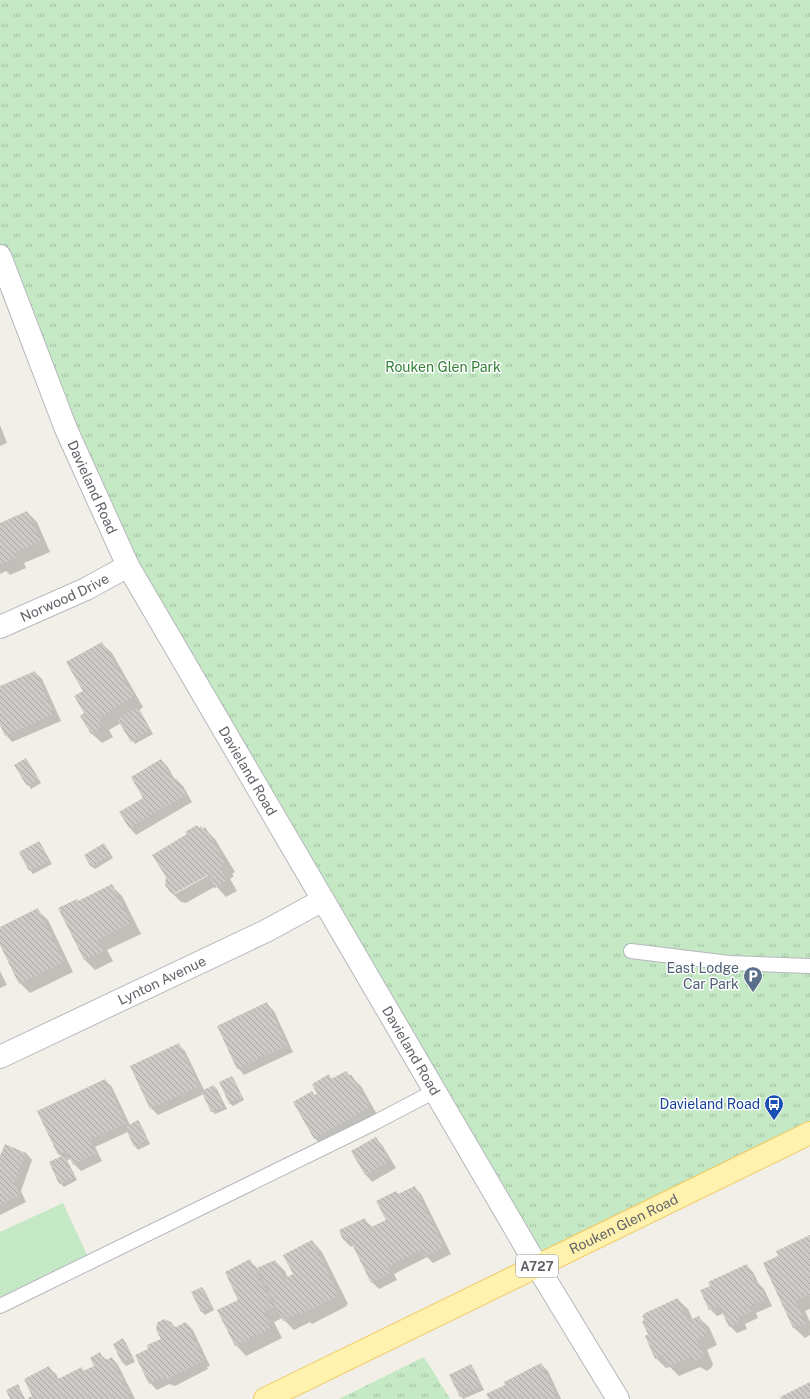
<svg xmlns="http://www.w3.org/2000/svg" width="810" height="1399" font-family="'Public Sans',sans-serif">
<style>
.green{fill:#c5e8c5}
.park{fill:url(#park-tufts)}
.shadow{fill:#0003;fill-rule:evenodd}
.building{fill:url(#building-back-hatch)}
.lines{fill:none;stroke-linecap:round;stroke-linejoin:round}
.service-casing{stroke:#b5b8bc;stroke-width:16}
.minor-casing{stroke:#b5b8bc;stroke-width:24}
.tertiary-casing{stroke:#b5b8bc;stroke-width:24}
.primary-casing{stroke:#f2c960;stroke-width:24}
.service{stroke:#fff;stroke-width:14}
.minor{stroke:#fff;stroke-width:22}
.tertiary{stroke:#fff;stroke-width:22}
.primary{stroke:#fff2af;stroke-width:22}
.labels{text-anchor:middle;stroke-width:3;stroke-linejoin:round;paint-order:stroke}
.shield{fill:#fff;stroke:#8f9295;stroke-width:1}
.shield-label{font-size:13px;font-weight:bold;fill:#5f6368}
.park-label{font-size:14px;fill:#348238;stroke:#fff}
.street-label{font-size:14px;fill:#5f6368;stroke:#fff}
.service-label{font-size:14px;fill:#4e5e75;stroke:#fff;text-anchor:end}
.transit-label{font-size:14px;fill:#164399;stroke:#fff;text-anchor:end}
</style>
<defs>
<pattern id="park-tufts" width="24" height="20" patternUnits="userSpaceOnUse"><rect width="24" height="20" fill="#c5e8c5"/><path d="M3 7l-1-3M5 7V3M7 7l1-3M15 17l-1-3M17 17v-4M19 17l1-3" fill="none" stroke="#a3c0a4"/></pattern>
<pattern id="building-back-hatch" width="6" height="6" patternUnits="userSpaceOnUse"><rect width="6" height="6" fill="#cccac5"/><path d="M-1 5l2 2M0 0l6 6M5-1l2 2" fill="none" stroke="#a9a8a4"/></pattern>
</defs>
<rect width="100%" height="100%" fill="#f1efe8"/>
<!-- green -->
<path class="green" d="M63,1203L88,1257L0,1297V1232Z"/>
<!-- park -->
<path class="park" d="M0,0H810V1133L537,1266L128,566L0,252Z
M424,1357L450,1399H339Z"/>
<!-- shadow -->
<path class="shadow" d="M0,425L7,443L0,446Z
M27,512L37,522L50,552L24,563L26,568L10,575L6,571L0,574V524Z
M101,643L112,653L143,707L139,710L153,734L135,744L121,723L109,730L113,737L102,743L91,733L86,714L84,692Z
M35,672L42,679L61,721L12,742L6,735L0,723V687Z
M26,759L41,783L31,789L16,766Z
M161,760L168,767L175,780L176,779L183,786L192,802L136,835L130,828L121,813L145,798Z
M199,828L203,830L205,829L215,839L235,872L232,874L234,876L230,879L237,891L226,897L216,886L186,903L181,902L170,891ZM212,872L213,873L175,894V892Z
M39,842L42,846L52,864L33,874L30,870Z
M104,844L113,858L95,869L91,866Z
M112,886L122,896L141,934L107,950L113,961L95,970L85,960L79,902Z
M37,910L48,920L73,972L30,993L20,983L0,943V928Z
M0,971L7,985L0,988Z
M267,1004L274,1011L293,1052L244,1075L238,1068Z
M178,1044L185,1051L204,1090L214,1086L217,1089L227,1109L215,1114L212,1111L204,1094L158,1115L151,1108Z
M346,1072L361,1086L379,1118L325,1148L314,1138L312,1092L316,1096L319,1094L329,1076L332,1079Z
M232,1078L235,1081L244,1100L233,1106L229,1103Z
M105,1080L112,1087L130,1125L138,1121L141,1125L150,1144L138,1150L135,1146L128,1132L95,1147L102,1161L81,1171L74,1164L71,1159L67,1160L77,1180L64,1187L60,1183L50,1162L62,1157L59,1154Z
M376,1138L382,1145L396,1168L372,1182L366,1175L353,1151Z
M26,1153L32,1160L21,1191L26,1202L0,1215V1158Z
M414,1187L421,1194L451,1254L433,1263L427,1257L394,1274L397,1280L379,1289L372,1282L354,1245L351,1247L344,1240L340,1231L364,1219L372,1227L387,1220L396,1192L399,1195Z
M810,1236V1309L805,1311L810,1322V1335L805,1338L794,1328L764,1264L779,1256Z
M312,1241L322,1252L348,1304L346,1305L347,1306L312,1324L310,1322L294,1330L282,1318L274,1322L282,1338L246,1356L236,1345L239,1300L250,1261L258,1269L275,1261L285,1271L288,1278L294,1275Z
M746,1265L753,1272L759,1284L764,1289L772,1306L756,1313L758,1318L745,1324L747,1329L737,1333L730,1326L724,1313L717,1316L710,1309Z
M202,1288L205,1291L214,1310L205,1315L202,1312L192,1293Z
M677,1299L688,1309L693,1320L698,1317L709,1327L717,1345L707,1350L713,1364L711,1368L707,1371L700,1367L679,1376L670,1367L666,1368L656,1358L649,1334Z
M171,1323L176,1328L186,1323L193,1330L210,1366L207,1367L208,1369L175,1386L169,1384L157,1390L150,1383V1349L162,1340Z
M123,1340L126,1343L135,1362L126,1366L123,1363L114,1344Z
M100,1354L107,1360L112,1358L118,1365L135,1399H30L34,1396L49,1368L56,1374L59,1380L82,1369L84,1371L95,1366Z
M541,1364L548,1371L561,1399H490L507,1385Z
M470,1366L474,1369L484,1390L463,1399L461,1396Z"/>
<!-- building -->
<path class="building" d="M27,511L41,541L15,553L17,557L0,565V523Z
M102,642L134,696L111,710L112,711L99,719L103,726L91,734L80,716L84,713L74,696L83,691L66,662Z
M35,671L54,714L5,736L0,725V686Z
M138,707L151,730L131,742L117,719Z
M26,758L39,779L27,786L14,765Z
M161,759L173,780L176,778L186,795L129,828L119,812L143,798L131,777Z
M197,825L199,828L201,826L203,829L205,827L225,862L223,863L224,865L220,868L227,880L215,888L208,875L175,893L170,892L165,885L166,877L152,855L187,834L185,832Z
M39,841L49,861L29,871L19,852Z
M104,843L111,855L91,867L84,855Z
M112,884L131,923L98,940L103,951L84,960L58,908L77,899L78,901Z
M38,908L64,962L19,984L0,945V927Z
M267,1002L287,1045L237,1069L217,1026Z
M179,1043L199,1086L150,1109L130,1066Z
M346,1071L349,1076L351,1074L370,1107L314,1139L293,1102L312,1091L314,1095L317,1094L312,1084L329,1074L331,1079Z
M232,1076L242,1097L229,1103L219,1082Z
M105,1079L126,1123L89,1140L96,1154L73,1165L67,1151L58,1155L37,1111Z
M214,1085L224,1106L211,1112L201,1091Z
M138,1120L148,1140L134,1147L125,1127Z
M376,1137L389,1161L365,1175L351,1151Z
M5,1144L26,1153L14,1183L20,1195L0,1205V1156Z
M64,1155L74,1177L59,1184L49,1162Z
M415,1186L444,1247L425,1257L422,1250L405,1258L388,1267L391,1273L371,1283L349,1238L343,1240L339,1230L365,1218L369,1228L386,1220L376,1201L396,1191L398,1194Z
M810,1235V1294L795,1301L806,1323L793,1328L763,1263L778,1256L776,1251Z
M312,1240L338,1293L336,1294L337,1296L301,1314L300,1312L283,1321L257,1268L275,1260L284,1279L293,1274L283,1255Z
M250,1259L274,1307L264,1312L272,1328L235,1346L217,1310L238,1300L225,1272Z
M747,1264L755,1282L757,1281L766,1299L750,1306L752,1311L738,1317L740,1322L729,1327L719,1306L709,1310L700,1290L710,1286L708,1282Z
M202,1287L212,1307L201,1312L191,1292Z
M678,1298L688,1321L699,1316L707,1335L697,1340L703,1354L701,1358L696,1361L691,1359L690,1357L668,1367L663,1355L655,1359L645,1336L648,1334L642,1322L644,1320L642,1316L644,1315L643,1314Z
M164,1319L171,1322L174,1328L186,1322L204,1359L201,1360L202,1362L167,1379L166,1377L163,1379L162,1377L149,1384L135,1355L148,1349L147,1345L161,1339L156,1330L157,1323Z
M123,1338L133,1358L122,1363L113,1344Z
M100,1352L104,1361L112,1357L131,1397L126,1399H29L28,1398L32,1396L24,1379L49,1366L56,1380L82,1367L83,1371L94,1366L90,1358Z
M541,1363L557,1397L553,1399H489L486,1394L505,1385L504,1382Z
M471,1364L481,1386L460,1397L449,1375Z
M810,1382V1399H781L780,1397Z
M18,1384L25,1399H10L6,1390Z"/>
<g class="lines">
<!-- service casing -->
<g class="service-casing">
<path id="service" d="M631,951L729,963L810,966
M0,1306L374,1123L435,1091"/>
</g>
<!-- minor casing -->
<g class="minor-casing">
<g id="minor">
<path id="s1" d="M0,627L86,589L128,566"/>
<path id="s2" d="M0,1057L266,931L323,900"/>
<path d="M537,1266L618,1399"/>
</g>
</g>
<!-- tertiary casing -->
<g class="tertiary-casing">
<g id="tertiary">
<path id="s3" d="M0,256L66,429L128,566L537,1266"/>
</g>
</g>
<!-- primary casing -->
<g class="primary-casing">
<g id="primary">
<path id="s4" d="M265,1399L810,1133"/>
</g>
</g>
<!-- service -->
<use href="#service" class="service"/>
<!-- minor -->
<use href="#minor" class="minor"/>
<!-- tertiary -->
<use href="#tertiary" class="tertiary"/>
<!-- primary -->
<use href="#primary" class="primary"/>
</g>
<!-- icons -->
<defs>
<g id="parking-pin" transform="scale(1)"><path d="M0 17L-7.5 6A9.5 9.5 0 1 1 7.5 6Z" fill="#5c6f8a" stroke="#fff"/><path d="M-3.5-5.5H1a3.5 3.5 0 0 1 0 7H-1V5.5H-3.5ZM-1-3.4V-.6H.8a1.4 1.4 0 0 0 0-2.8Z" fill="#fff"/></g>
<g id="bus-pin" transform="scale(1)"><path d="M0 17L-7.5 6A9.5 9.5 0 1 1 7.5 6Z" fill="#1a4fb4" stroke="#fff"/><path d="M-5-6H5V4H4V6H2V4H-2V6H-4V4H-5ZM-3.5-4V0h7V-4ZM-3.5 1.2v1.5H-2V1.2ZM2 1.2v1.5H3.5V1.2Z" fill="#fff"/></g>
</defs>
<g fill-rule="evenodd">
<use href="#parking-pin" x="753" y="976"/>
<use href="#bus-pin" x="774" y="1104"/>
</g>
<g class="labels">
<!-- shield labels -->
<rect class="shield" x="516" y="1255" width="42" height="22" rx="3"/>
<g class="shield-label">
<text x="537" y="1271">A727</text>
</g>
<!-- park labels -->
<g class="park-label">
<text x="443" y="372">Rouken Glen Park</text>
</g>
<!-- street labels -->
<g class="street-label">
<text dy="5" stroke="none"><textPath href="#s3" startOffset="249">Davieland Road</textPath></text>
<text dy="5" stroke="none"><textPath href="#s1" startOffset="71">Norwood Drive</textPath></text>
<text dy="5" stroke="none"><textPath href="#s3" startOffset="573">Davieland Road</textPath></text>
<text dy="5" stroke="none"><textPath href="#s2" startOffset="179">Lynton Avenue</textPath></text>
<text dy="5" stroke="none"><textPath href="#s3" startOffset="897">Davieland Road</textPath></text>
<text dy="5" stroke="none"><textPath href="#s4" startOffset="399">Rouken Glen Road</textPath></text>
</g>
<!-- service labels -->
<g class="service-label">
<text x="739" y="973">East Lodge<tspan x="739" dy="16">Car Park</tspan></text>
</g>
<!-- transit labels -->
<g class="transit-label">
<text x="760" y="1109">Davieland Road</text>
</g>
</g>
</svg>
